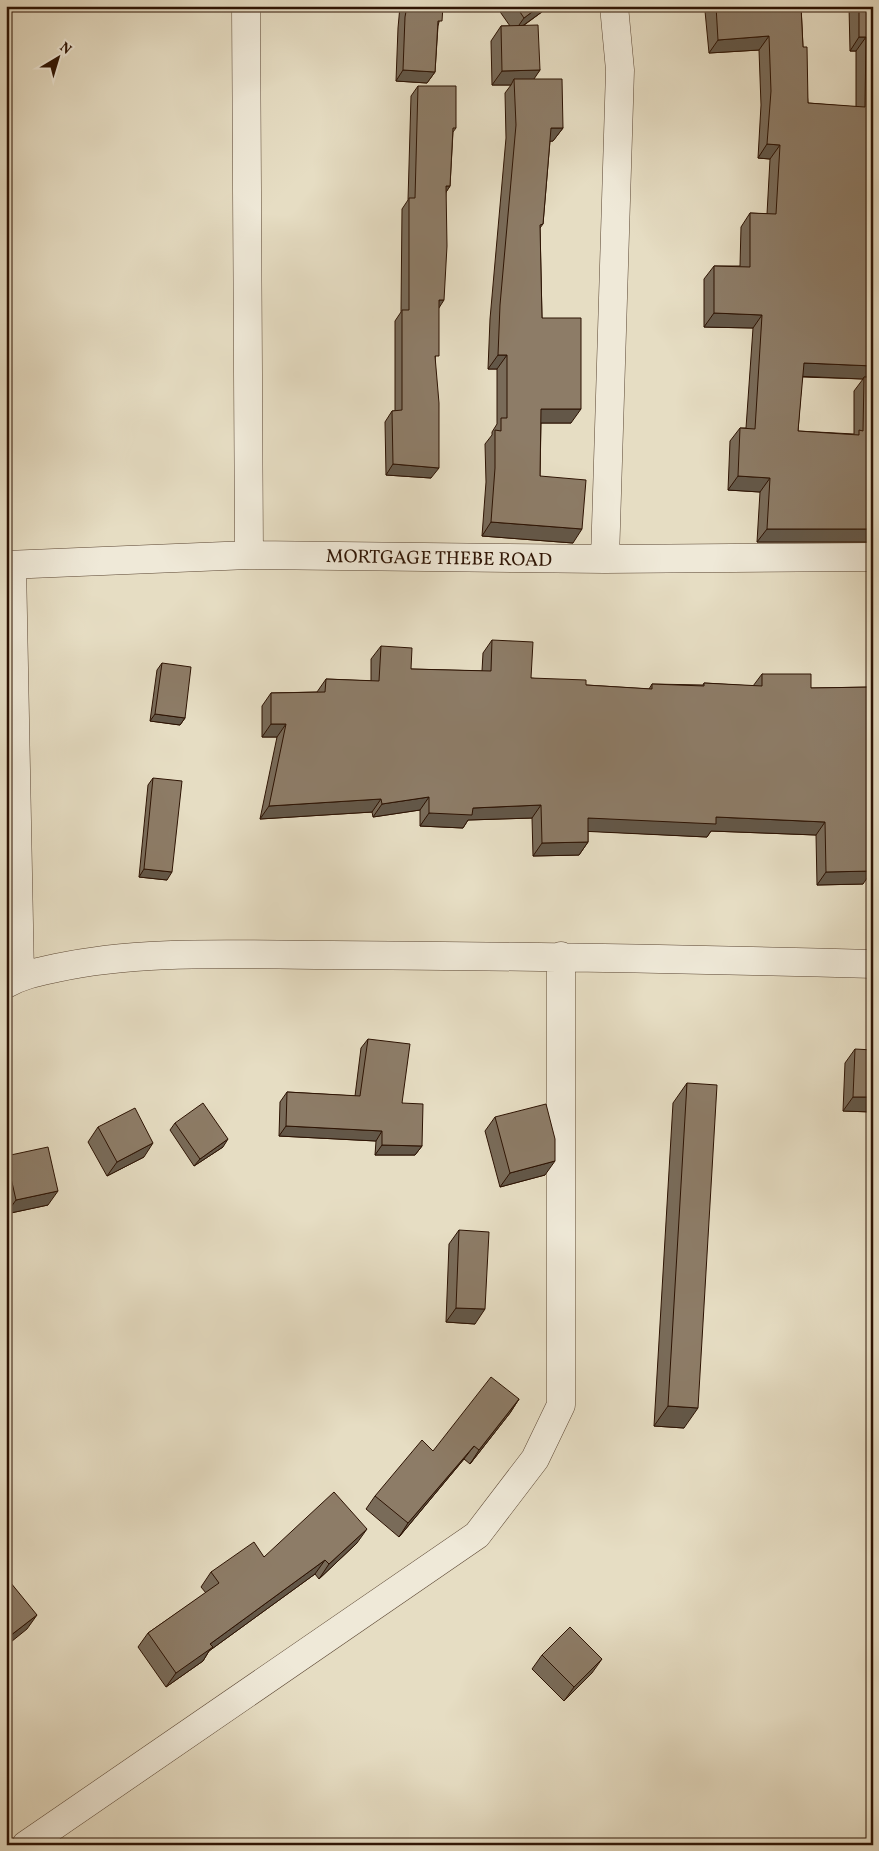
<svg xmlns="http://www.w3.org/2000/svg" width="879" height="1851" font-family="Vollkorn,serif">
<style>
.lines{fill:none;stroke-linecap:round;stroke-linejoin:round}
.minor-casing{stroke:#5b4633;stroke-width:29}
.minor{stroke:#efe9d8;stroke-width:28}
.wall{fill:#796b59;stroke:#2d1303;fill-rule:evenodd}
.shaded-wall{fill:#635748;stroke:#2d1303}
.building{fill:#8d7c67;stroke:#2d1303}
.labels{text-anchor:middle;stroke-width:4;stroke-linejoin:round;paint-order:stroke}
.street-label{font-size:19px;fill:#2d1303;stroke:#efe9d8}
</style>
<rect width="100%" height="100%" fill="#e6ddc3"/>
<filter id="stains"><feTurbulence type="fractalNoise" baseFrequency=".004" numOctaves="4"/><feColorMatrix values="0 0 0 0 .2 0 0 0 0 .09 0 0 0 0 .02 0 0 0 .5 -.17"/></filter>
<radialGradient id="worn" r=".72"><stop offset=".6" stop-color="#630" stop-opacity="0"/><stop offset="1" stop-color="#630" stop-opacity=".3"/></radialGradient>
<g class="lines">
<!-- minor casing -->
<g class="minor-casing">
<path id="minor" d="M246,6L249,555
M605,559L620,70L614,6
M6,565L249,555L605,559L873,557
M12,565L20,976
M6,984C22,975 38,972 56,968C142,949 242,955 331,955C511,956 692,959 873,964
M26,1845L477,1535L535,1459L561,1405V956"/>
</g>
<!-- minor -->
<use href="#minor" class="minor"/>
</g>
<!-- wall -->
<path class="wall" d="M400,6H443L438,26L435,72L427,83L396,81L398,28Z
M496,6H550L523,26L540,70L533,79L563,128L553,141H550L543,224L540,228L542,318L571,423H541L540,476L573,543L482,536L486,482L485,444L492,435V432L497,424V369H488L490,319L506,138L505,93L511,85H492L491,41L501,26H510Z
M708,6H801L803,47L808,103L856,107V51H850L849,6H873V542H757L760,492L728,490L730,441L740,428H746L753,328L704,327V279L714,266H740L741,227L750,213L767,214L770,159L758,158L761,105L759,50L709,53L705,11ZM802,377L863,379L854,391V434L798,431Z
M418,86L456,128L453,132L450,186L446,192L435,361L431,478L386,475L385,422L392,411H395V321L401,312L402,209L408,200L411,96Z
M492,640L531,678L586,685L649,689L652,684L703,685L704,683L753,686L762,674L811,688L873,687V826L871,825L863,884L817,885L816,835L711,831L707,837L588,831V842L579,855L533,856L532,818L468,820L463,828L420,826V810L373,817L372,812L260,819L277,737H262V706L271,693L317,692L326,679L371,681V659L381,646L411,669L482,671L483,653Z
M162,663L185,718L180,725L150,721L157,670Z
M153,778L167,880L139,877L148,785Z
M368,1039L402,1103L422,1146L415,1155H375L376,1141L279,1136L280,1102L287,1092L355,1096L361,1048Z
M855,1049L872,1112L843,1111L845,1063Z
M687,1083L684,1428L654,1426L673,1103Z
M495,1117L545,1175L500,1187L485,1131Z
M175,1123L223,1147L194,1166L170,1130Z
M98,1127L144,1157L107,1176L88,1142Z
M6,1156L48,1205L6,1214Z
M459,1230L475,1324L446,1322L449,1244Z
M519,1399L510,1413L470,1464L464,1459L399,1537L366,1509L375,1496L433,1451Z
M357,1543L319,1579L315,1574L209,1651L203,1661L166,1687L138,1647L148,1633L206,1593L201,1587L211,1572L264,1557Z
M542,1655L592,1673L564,1701L532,1669Z"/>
<!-- shaded-wall -->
<path class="shaded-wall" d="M540,6H550L514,32L524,18Z
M769,36L759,50L709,53L718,40Z
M859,37H866L856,51H850Z
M403,70L435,72L427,83L396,81Z
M540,70L530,85L514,79L511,85H492L502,71Z
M551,128H563L553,141L542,142Z
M767,144L780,145L770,159L758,158Z
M446,186H450L443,197Z
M439,300H444L437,311Z
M714,313L762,315L753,328L704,327Z
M498,355H507L497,369H488Z
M804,363L873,366V380L864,377L863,379L794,376Z
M541,409H581L571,423H531Z
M393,464L439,468L431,478L386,475Z
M738,476L770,478L760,492L728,490Z
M491,522L582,529L573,543L482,536Z
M767,529H873V542H757Z
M155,714L185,718L180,725L150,721Z
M271,724H286L277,737H262Z
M429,797L420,810L373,817L382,804Z
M381,799L372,812L260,819L269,806Z
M541,805L532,818L468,820L463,828L420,826L429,813L473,808Z
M871,812H873V826L862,825Z
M716,817L825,822L816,835L711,831L707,837L579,831L588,818Z
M588,842L579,855L533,856L542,843Z
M144,869L172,872L167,880L139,877Z
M872,871L863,884L817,885L826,872Z
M853,1097H873L872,1112L843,1111Z
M286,1126L382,1131L376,1141L279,1136Z
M228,1139L223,1147L194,1166L200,1159Z
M153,1143L144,1157L107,1176L117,1162Z
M382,1145L422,1146L415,1155H375Z
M555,1161L545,1175L500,1187L510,1173Z
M58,1191L48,1205L6,1214L16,1200Z
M456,1308L485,1309L475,1324L446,1322Z
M519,1399L510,1413L470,1464L479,1450Z
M668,1406L698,1408L684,1428L654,1426Z
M474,1446L464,1459L399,1537L408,1523Z
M367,1529L357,1543L319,1579L329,1564Z
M325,1560L315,1574L209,1651L203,1661L166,1687L176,1673L210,1644Z
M37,1615L27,1629L6,1646V1639Z
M602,1659L592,1673L564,1701L574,1687Z"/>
<!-- building -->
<path class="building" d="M407,6H443L442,21H438L435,72L403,70L405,17Z
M516,6H540L524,18Z
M716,6H801L803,47H807L808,103L865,107L866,37H859V6H873V366L804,363L798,431L859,435V430L863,431L864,377H873V529H767L770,478L738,476L740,428L755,429L762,315L714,313V266L750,267V213L776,214L780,145L767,144L771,91L769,36L718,40Z
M538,25L540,70L502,71L501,26Z
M514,79H562L563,128H551L543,224L540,225L542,318H581V409H541L540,476L586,480L582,529L491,522L495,468V430L501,431V418H507V355H498L500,305L516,125Z
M418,86H456V128H453L450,186H446L447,246L444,300H439V356H435L439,403V468L393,464L392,411L402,410V310H409V198H415Z
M492,640L533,642L531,678L586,680V685L652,689V684L704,686V683L762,686V674H811V688L873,687V812H871L872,871L826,872L825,822L716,817V824L588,818V842L542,843L541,805L473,808L472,815L429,813V797L382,804L381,799L269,806L286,724H271V693L325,692L326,679L379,681L381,646L412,648L411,669L491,671Z
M162,663L191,667L185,718L155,714Z
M153,778L182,781L172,872L144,869Z
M368,1039L410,1044L402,1103L423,1104L422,1146L382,1145V1131L286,1126L287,1092L360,1096Z
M855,1049L873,1050V1097H853Z
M687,1083L717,1085L698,1408L668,1406Z
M203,1103L228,1139L200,1159L175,1123Z
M546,1104L555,1139V1161L510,1173L495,1117Z
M135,1108L153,1143L117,1162L98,1127Z
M48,1147L58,1191L16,1200L6,1156Z
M459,1230L489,1232L485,1309L456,1308Z
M491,1377L519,1399L479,1450L474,1446L408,1523L375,1496L422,1440L433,1451Z
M334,1492L367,1529L329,1564L325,1560L210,1644L213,1647L176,1673L148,1633L219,1583L211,1572L254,1542L264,1557Z
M6,1577L37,1615L6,1639Z
M570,1627L602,1659L574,1687L542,1655Z"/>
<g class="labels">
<!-- street labels -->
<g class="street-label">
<text transform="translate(439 557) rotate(1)" y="7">MORTGAGE THEBE ROAD</text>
</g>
</g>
<!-- margin -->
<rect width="879" height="1851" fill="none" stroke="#e6ddc3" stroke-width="25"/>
<rect x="8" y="8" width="864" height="1836" fill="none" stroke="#2d1303" stroke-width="2.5"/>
<rect x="12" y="12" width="854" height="1826" fill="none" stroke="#2d1303"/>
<!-- north arrow -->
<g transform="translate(58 58) rotate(38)" stroke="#efe9d8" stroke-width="4" paint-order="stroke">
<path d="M0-4L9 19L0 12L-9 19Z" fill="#2d1303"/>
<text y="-8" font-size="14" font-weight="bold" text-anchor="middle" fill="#2d1303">N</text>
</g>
<rect width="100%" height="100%" filter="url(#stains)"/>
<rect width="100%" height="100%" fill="url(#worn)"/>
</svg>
